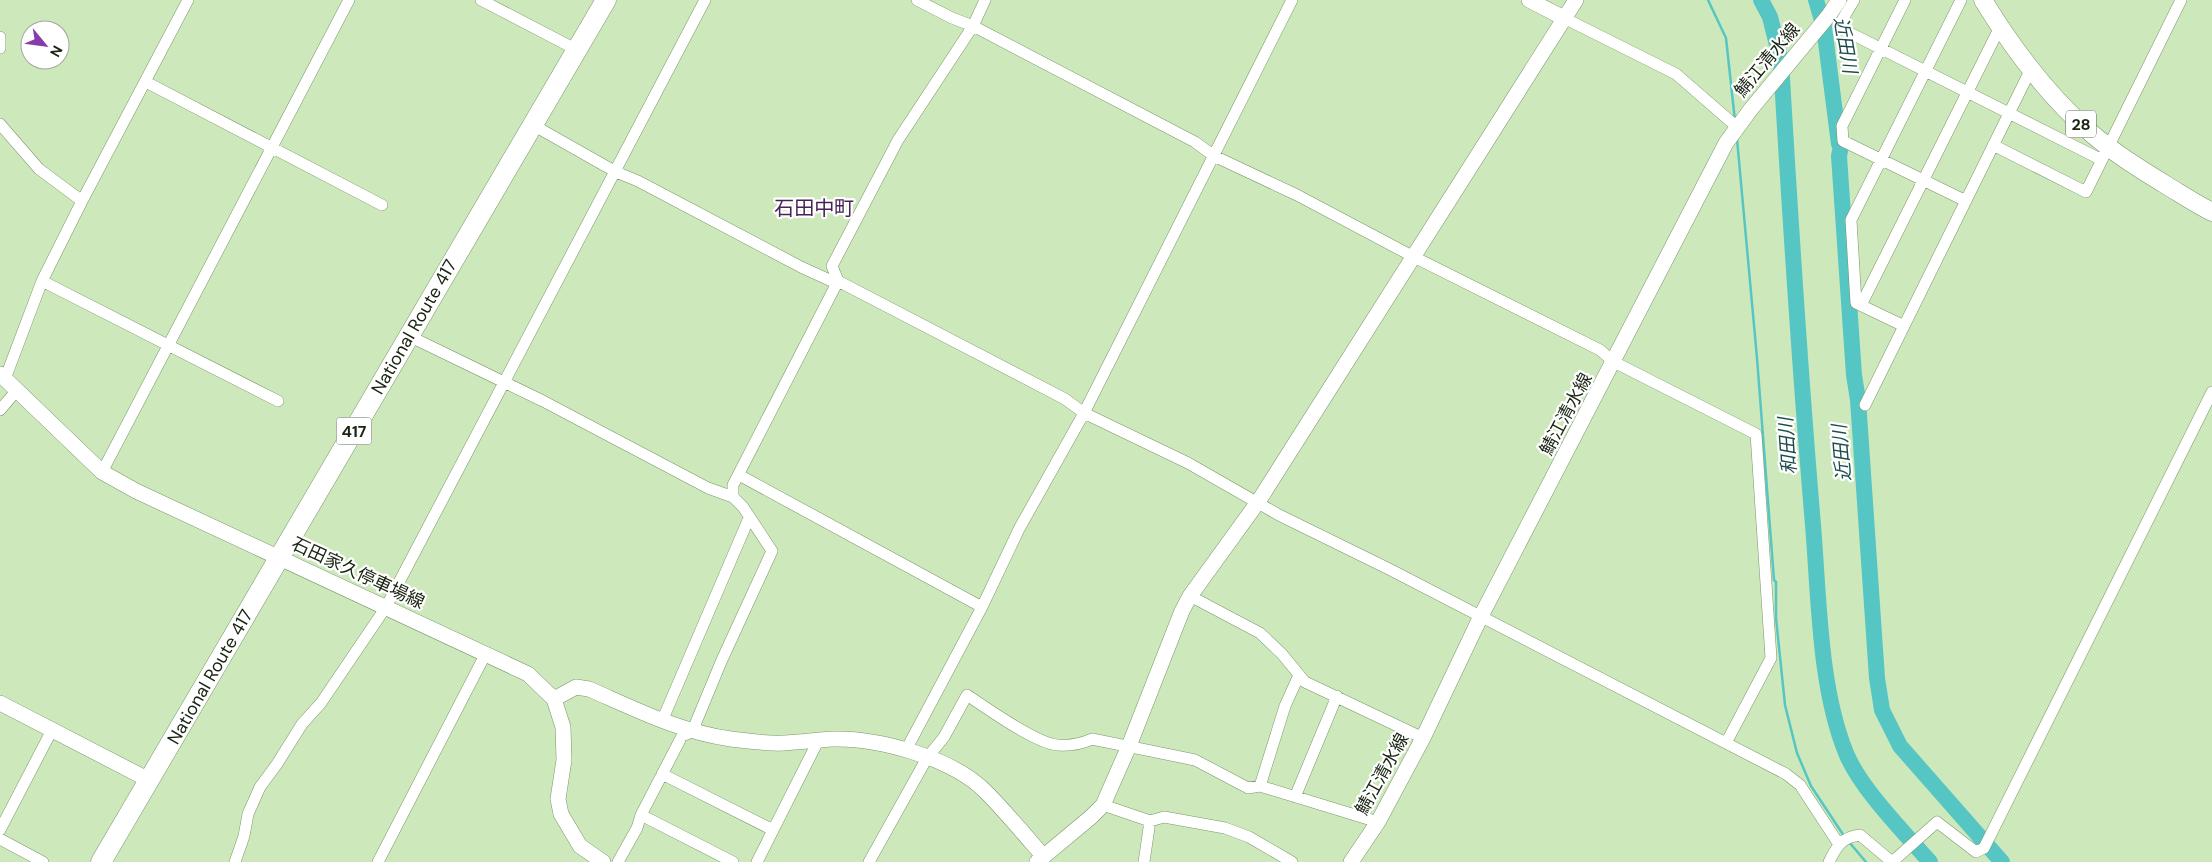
<svg xmlns="http://www.w3.org/2000/svg" width="2212" height="862" font-family="'DM Sans','Noto Sans JP',sans-serif">
<style>
.lines{fill:none;stroke-linecap:round;stroke-linejoin:round}
.stream{stroke:#56c6c4;stroke-width:2.5}
.river{stroke:#56c6c4;stroke-width:16}
.street-casing{stroke:#7c966b;stroke-width:12}
.secondary-casing{stroke:#7c966b;stroke-width:16}
.primary-casing{stroke:#7c966b;stroke-width:19}
.highway-casing{stroke:#7c966b;stroke-width:21}
.street{stroke:#fff;stroke-width:11}
.secondary{stroke:#fff;stroke-width:15}
.primary{stroke:#fff;stroke-width:18}
.highway{stroke:#fff;stroke-width:20}
.labels{text-anchor:middle;stroke-width:4.5;stroke-linejoin:round;paint-order:stroke}
.shield{fill:#fff;stroke:#5f665a;stroke-width:1}
.shield-label{font-size:16px;font-weight:bold;fill:#1a2413}
.street-label{font-size:18px;fill:#1a2413;stroke:#fff}
.water-label{font-size:19px;font-style:italic;fill:#1c4d4c;stroke:#fff}
.quarter-label{font-size:20px;fill:#472259;stroke:#fff}
</style>
<rect width="100%" height="100%" fill="#cde9bb"/>
<g class="lines">
<!-- stream -->
<path class="stream" d="M1708,0L1726,38L1735,121
M1737,139L1757,358L1774,580L1776,582V618L1785,705L1797,753L1811,786L1844,836
M1849,842L1866,862"/>
<!-- river -->
<path class="river" d="M1761,0L1770,17L1781,61C1790,216 1800,371 1813,525C1819,597 1819,687 1846,753C1860,788 1904,832 1930,862
M1816,0L1824,27L1839,144L1841,146L1839,156L1854,375L1858,400L1877,678L1882,710L1900,746L2002,862"/>
<!-- street casing -->
<g class="street-casing">
<path id="street" d="M481,0L577,50
M917,0L952,18L973,26L1195,142L1214,156L1297,195L1414,257L1600,350L1614,362L1756,434L1771,658L1726,743
M985,0L973,26L898,140L832,266L838,281L1065,399L1084,413L1188,463L1279,515L1389,569L1786,774L1800,785L1838,843
M1854,0L1838,27L2102,160
M1905,0L1842,126L1843,141L1966,201
M1564,18L1676,74L1737,127
M0,37V48
M146,82L382,205
M0,124L39,169L82,201
M533,125L616,172L638,181L801,267L836,283
M1993,145L2086,192L2181,0
M42,281L278,401
M1861,305L2000,27
M1904,326L1856,303L1851,220L1961,0
M409,336L543,401L708,488L733,497L743,507L772,551L721,662L692,732L682,736L641,815L637,828L618,862
M5,379L42,281L82,201L188,0
M1865,405L2031,69
M0,410L17,390
M102,472L349,0
M739,475L982,607
M733,497V485L838,281
M1190,596L1260,633L1282,654L1305,682L1423,738
M662,721L749,518
M906,750L982,607L1019,529L1084,413L1292,0
M662,774L773,830
M1260,786L1285,706L1299,675
M1295,797L1337,696
M1103,805L1150,821L1164,817L1225,828L1249,837L1292,862
M641,815L733,862
M0,830L52,730
M0,839L43,862
M235,862L244,836L248,814L260,787L277,764L302,724L321,703L386,607L705,0
M378,862L485,655
M757,862L818,741
M869,862L927,758L944,737L967,695C986,708 1037,744 1058,745C1070,746 1081,744 1092,739L1195,760L1248,788L1260,786L1378,822
M1144,862L1150,821
M1829,862C1836,847 1842,837 1860,835L1892,862L1937,822L1976,852L1984,848L2212,392"/>
</g>
<!-- secondary casing -->
<g class="secondary-casing">
<path id="secondary" d="M1529,0L1564,18
M0,374L102,472L136,491L528,674L554,699L563,727L564,760L558,799L561,814L580,846L603,862
M554,699L576,687L589,689C635,709 680,732 731,739C748,741 767,744 784,743C801,742 817,740 833,739C879,738 952,758 985,791C1005,811 1024,834 1043,856
M0,703L149,780
M1037,862L1091,817L1103,805L1129,746L1182,611L1190,596L1258,502L1576,0
M1351,862L1378,822L1423,738L1481,616L1726,143L1751,109L1829,15L1839,0"/>
</g>
<!-- primary casing -->
<g class="primary-casing">
<path id="primary" d="M1983,0C2013,49 2047,95 2091,133C2114,153 2140,169 2166,185C2181,194 2196,204 2212,212"/>
</g>
<!-- highway casing -->
<g class="highway-casing">
<path id="highway" d="M101,862L606,0"/>
</g>
<!-- street -->
<use href="#street" class="street"/>
<!-- secondary -->
<use href="#secondary" class="secondary"/>
<!-- primary -->
<use href="#primary" class="primary"/>
<!-- highway -->
<use href="#highway" class="highway"/>
</g>
<g class="labels">
<!-- shield labels -->
<g class="shield">
<rect x="2066" y="110.5" width="30" height="27" rx="4"/>
<rect x="336.5" y="417.5" width="35" height="27" rx="4"/>
</g>
<g class="shield-label">
<text x="2081" y="130">28</text>
<text x="354" y="437">417</text>
</g>
<!-- street labels -->
<g class="street-label">
<text transform="translate(1767 60) rotate(-50)" y="6">鯖江清水線</text>
<text transform="translate(414 327) rotate(-60)" y="6">National Route 417</text>
<text transform="translate(1566 414) rotate(-62)" y="6">鯖江清水線</text>
<text transform="translate(358 573) rotate(25)" y="6">石田家久停車場線</text>
<text transform="translate(210 677) rotate(-60)" y="6">National Route 417</text>
<text transform="translate(1382 774) rotate(-61)" y="6">鯖江清水線</text>
</g>
<!-- water labels -->
<g class="water-label">
<text transform="translate(1846 45) rotate(80)" y="7">近田川</text>
<text transform="translate(1787 446) rotate(-94)" y="7">和田川</text>
<text transform="translate(1841 453) rotate(-95)" y="7">近田川</text>
</g>
<!-- quarter labels -->
<g class="quarter-label">
<text x="814" y="215">石田中町</text>
</g>
</g>
<!-- north arrow -->
<g transform="translate(45 45) rotate(119)"><circle r="24" fill="#ffffff" stroke="#a3a7a1"/>
<path d="M0-4L9 19L0 12L-9 19Z" fill="#883bac"/>
<text y="-8" font-size="14" font-weight="bold" text-anchor="middle" fill="#1a2413">N</text>
</g>
</svg>
